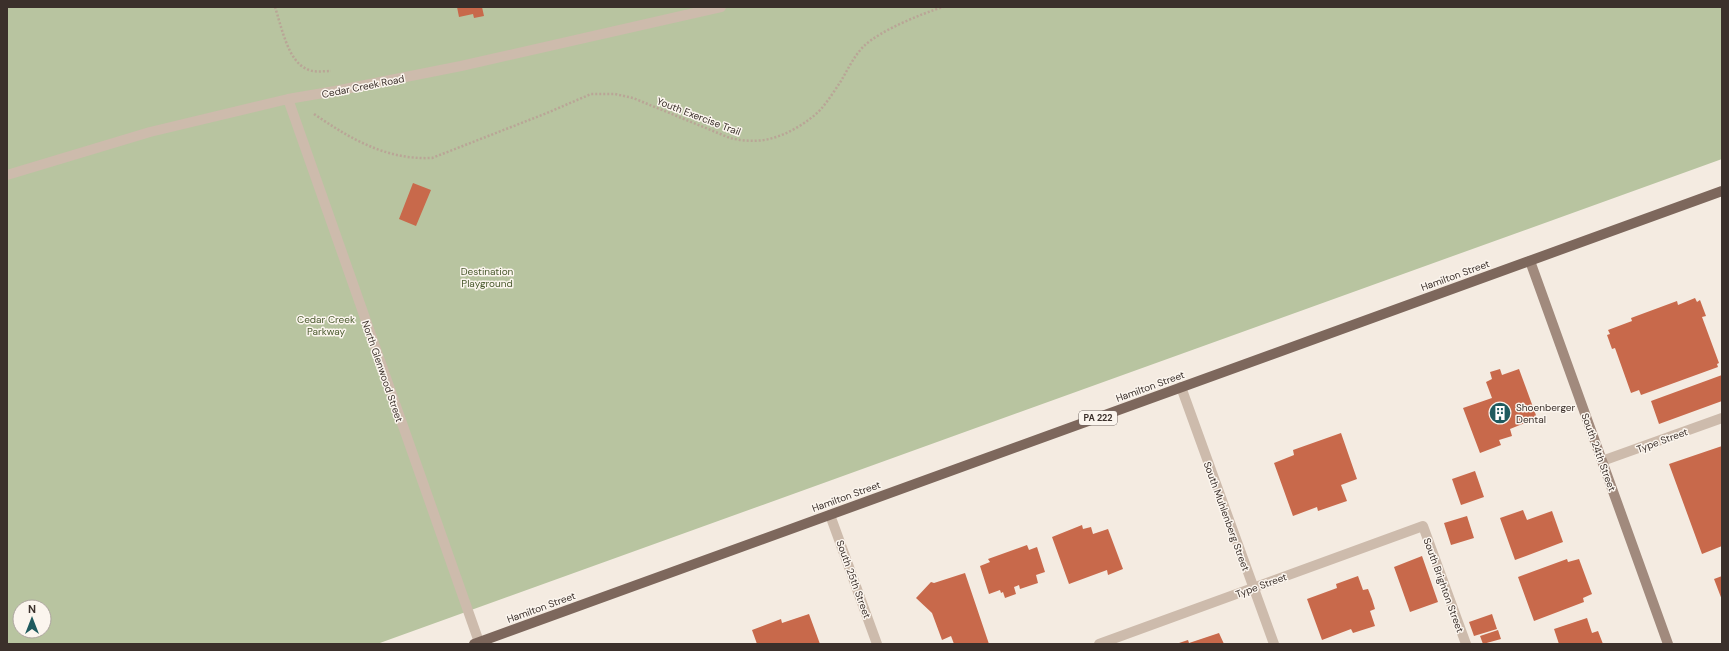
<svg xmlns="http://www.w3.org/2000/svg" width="1729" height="651" font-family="'DM Sans',sans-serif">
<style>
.green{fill:#b8c4a0;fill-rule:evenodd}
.building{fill:#c8694b}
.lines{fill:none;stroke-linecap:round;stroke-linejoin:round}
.path{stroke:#b9a596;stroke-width:2.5;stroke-dasharray:2 2;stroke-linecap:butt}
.lane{stroke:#cdbbac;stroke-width:10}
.street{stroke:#cdbbac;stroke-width:10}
.secondary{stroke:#a18a7d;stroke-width:10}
.primary{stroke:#7d675c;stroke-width:10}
.labels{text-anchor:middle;stroke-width:3;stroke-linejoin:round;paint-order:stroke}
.shield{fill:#fbf5ee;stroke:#756b66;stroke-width:1}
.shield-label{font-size:9px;font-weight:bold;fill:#3b302b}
.street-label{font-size:10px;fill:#3b302b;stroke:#fbf5ee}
.park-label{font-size:10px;fill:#4a5a2e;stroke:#fbf5ee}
.poi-label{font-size:10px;fill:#3b302b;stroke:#fbf5ee;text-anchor:start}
</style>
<rect width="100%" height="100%" fill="#f4ebe1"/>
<!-- green -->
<path class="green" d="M7,7H1722V159L377,644H7ZM20,607H44V631H20Z"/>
<!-- building -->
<path class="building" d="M457,7H482L484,16L474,18L473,14L459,17Z
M413,183L431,190L416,226L399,219Z
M1695,298L1697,302L1700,300L1706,316L1702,317L1719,363L1717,364L1718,367L1641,395L1639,390L1631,393L1615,348L1612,349L1607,335L1610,334L1608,330L1632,321L1631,318L1677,301L1678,305Z
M1500,369L1502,375L1519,369L1537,418L1510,429L1512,436L1499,440L1501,445L1480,453L1463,408L1492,398L1486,382L1492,379L1490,372Z
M1722,375V401L1659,424L1651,401Z
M1341,433L1357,479L1341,485L1347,501L1318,511L1317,507L1293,516L1274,463L1294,455L1293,450Z
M1722,446V546L1702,554L1669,464Z
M1475,471L1484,497L1461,505L1452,479Z
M1523,510L1527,520L1552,511L1563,542L1515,560L1500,518Z
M1467,516L1474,538L1451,545L1444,523Z
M1082,525L1083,529L1091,527L1093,534L1108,529L1123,569L1108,575L1107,570L1069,584L1052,537Z
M1027,545L1029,550L1037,547L1045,572L1036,575L1038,583L1020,589L1019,585L1014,587L1016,594L1005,598L1003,592L1001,593L1000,590L989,594L980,566L990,562L988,559Z
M1422,556L1438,602L1410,612L1394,567Z
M1567,559L1568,562L1579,559L1592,594L1583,598L1584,602L1534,621L1518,577Z
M965,573L989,644H954L951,636L942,640L932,613L916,598L931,582L934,583Z
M1358,576L1363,590L1368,589L1372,599L1375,609L1370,611L1375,626L1353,633L1351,629L1322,640L1307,599L1337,588L1336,584Z
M1722,576V600L1714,579Z
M809,614L820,644H757L752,630L781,619L782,623Z
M1492,614L1497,629L1474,636L1469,622Z
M1587,618L1592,633L1598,631L1603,644H1559L1554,629Z
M1498,630L1501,639L1483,644L1480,636Z
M1219,633L1224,644H1176L1188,640L1189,643Z"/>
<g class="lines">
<!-- path -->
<path class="path" d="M275,7C281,25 288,62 307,69C314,73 323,71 331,71
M314,114C351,139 386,160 432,158L547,113L591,94H615L633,98L730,138C743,141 756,142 769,139C787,135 809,122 821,109C828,101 835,90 841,81C848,69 854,56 864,46C881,30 921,14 943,7"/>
<!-- lane -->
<path class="lane" d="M288,99L479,642
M7,175L150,132L288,99L335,91L461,66L721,7
M1602,461L1722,418
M1099,644L1423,526L1466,644"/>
<!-- street -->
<path class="street" d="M1181,387L1274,644
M830,515L877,644"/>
<!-- secondary -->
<path class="secondary" d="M1530,261L1668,644"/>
<!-- primary -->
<path class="primary" d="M474,644L1722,191"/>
</g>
<!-- icons -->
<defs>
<g id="building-disc" transform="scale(1.15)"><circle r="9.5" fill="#1f5a5e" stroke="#fbf5ee"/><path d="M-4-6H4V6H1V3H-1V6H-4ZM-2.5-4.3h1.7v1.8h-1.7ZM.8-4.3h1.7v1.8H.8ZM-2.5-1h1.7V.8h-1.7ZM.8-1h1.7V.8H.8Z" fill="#fff"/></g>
</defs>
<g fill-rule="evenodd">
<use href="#building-disc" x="1500" y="413"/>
</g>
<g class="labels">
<!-- shield labels -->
<rect class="shield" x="1079" y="411" width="38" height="14" rx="3"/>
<g class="shield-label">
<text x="1098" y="421">PA 222</text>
</g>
<!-- street labels -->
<g class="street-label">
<text transform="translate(363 86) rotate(-11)" y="4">Cedar Creek Road</text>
<text transform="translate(699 116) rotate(21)" y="4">Youth Exercise Trail</text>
<text transform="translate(1455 275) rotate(-20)" y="4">Hamilton Street</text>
<text transform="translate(383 371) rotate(71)" y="4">North Glenwood Street</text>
<text transform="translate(1150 386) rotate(-20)" y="4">Hamilton Street</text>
<text transform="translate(1662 440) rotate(-20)" y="4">Type Street</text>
<text transform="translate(1599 452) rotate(70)" y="4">South 24th Street</text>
<text transform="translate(846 496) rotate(-20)" y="4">Hamilton Street</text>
<text transform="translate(1227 516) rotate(70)" y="4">South Muhlenberg Street</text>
<text transform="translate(854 579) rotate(70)" y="4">South 25th Street</text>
<text transform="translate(1261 585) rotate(-20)" y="4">Type Street</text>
<text transform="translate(1444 585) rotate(70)" y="4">South Brighton Street</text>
<text transform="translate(541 607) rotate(-20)" y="4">Hamilton Street</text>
</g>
<!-- park labels -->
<g class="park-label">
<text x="487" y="275">Destination<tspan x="487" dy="12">Playground</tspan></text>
<text x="326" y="323">Cedar Creek<tspan x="326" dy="12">Parkway</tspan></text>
</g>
<!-- poi labels -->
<g class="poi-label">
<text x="1516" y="411">Shoenberger<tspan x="1516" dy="12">Dental</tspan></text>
</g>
</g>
<!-- border -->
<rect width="1729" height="651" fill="none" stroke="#3b302b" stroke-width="16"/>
<!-- north arrow -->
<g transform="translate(32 619)"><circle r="19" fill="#fbf5ee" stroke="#aea6a0"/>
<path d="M0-3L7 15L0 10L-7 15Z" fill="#1f5a5e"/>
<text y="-6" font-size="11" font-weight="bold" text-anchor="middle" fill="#3b302b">N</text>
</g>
</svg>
